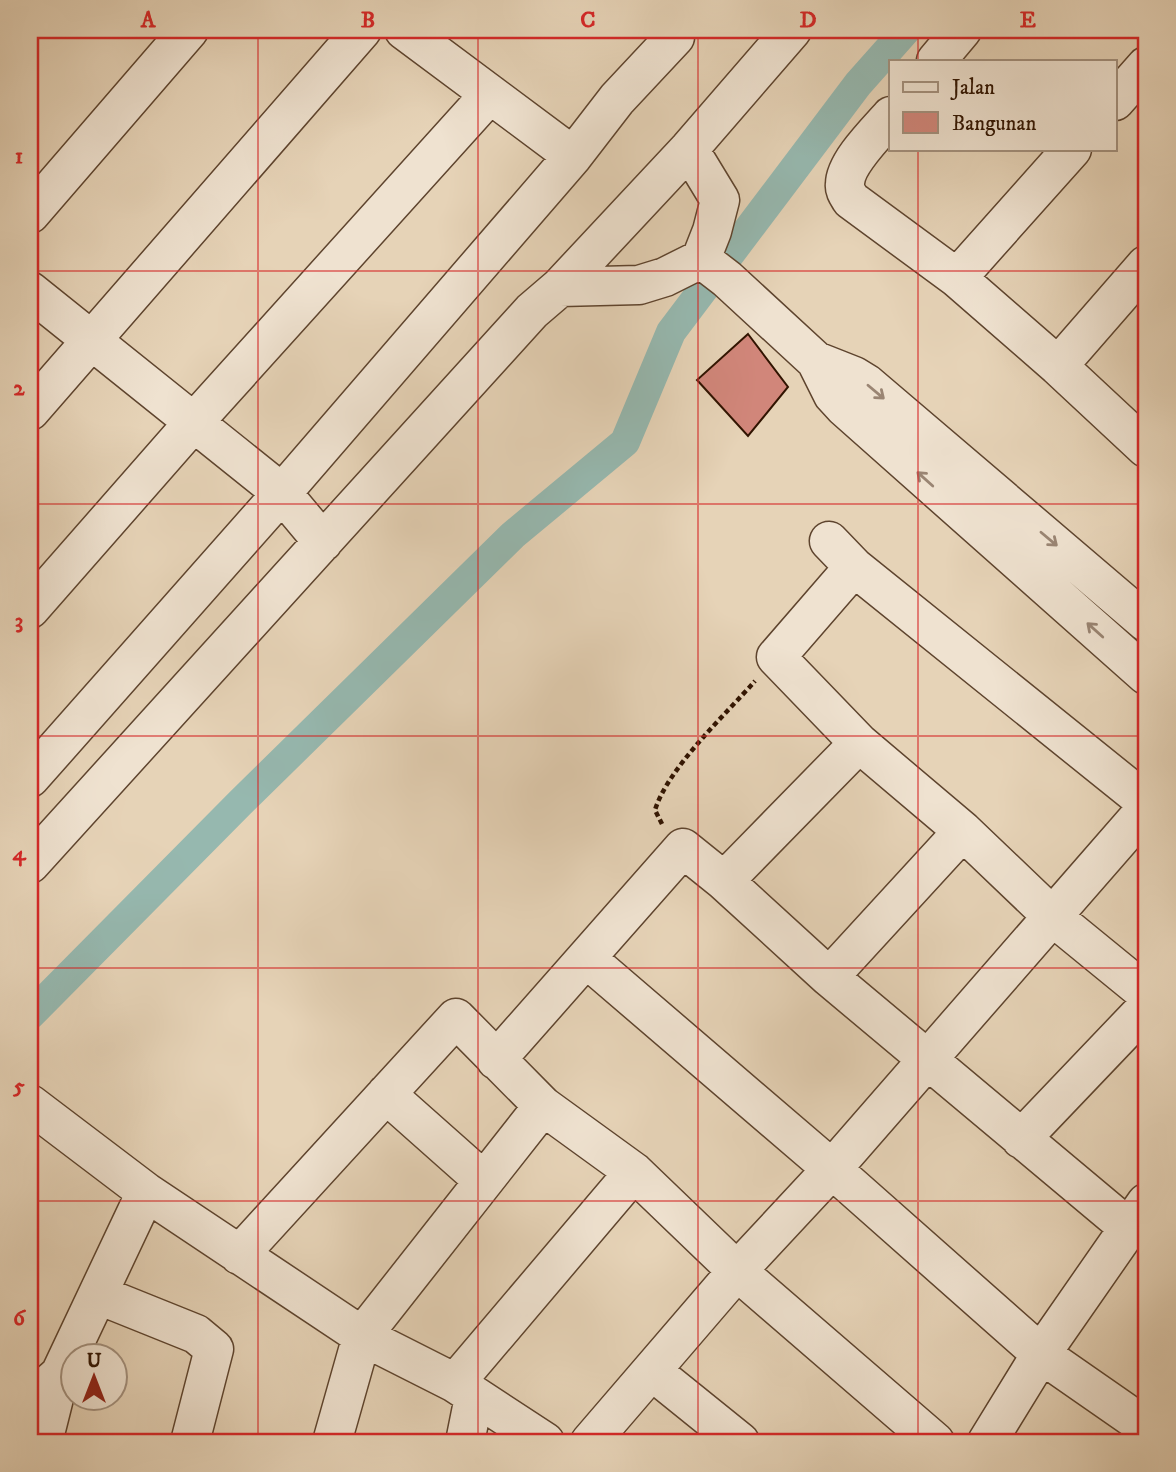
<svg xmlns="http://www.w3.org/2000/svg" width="1176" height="1472" font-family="'IM FELL DW Pica',serif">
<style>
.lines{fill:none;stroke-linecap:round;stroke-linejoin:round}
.canal{stroke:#96b8af;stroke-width:30}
.building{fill:#d1867a;stroke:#311401;stroke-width:2}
.minor-casing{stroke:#5e442e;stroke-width:41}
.path{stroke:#311401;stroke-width:4.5;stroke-dasharray:5 3.5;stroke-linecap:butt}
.minor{stroke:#efe2d0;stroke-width:38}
.oneway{stroke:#9a8573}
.grid{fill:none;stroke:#d62828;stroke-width:2;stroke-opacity:0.55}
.neatline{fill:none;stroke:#d62828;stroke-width:2.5}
.grid-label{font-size:23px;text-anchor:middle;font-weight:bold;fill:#d62828}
</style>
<rect width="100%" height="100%" fill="#e6d3b7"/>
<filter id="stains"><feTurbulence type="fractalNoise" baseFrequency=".00286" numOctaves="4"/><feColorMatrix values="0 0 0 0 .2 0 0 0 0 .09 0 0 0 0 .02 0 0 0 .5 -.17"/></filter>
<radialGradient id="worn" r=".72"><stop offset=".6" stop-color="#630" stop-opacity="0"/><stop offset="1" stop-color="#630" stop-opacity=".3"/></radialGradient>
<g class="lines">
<!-- canal -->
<path class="canal" d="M30,1015L240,803L513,535L625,442L671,332L858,84L906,30"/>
</g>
<!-- building -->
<path class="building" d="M748,334L788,387L748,436L697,380Z"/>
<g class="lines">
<!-- minor casing -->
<g class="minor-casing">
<path id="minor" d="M404,30L573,156
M936,61L962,30
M1115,101L1146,66
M891,116C877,132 845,163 845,184C844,190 848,195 851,200L957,278L1058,366L1146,448
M30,214L189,30
M701,259L727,279L816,361L833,395L844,407L1146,675
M957,278L1072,149
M560,287L639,285L665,277L701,259L712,231L720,200L689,149
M30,291L282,493L323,542
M816,361L854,376L867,384L1146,622
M1058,366L1146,265
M30,411L362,30
M829,541L854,567L1146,802
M854,567L776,657L859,743L963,831L1053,917L1146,993
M30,609L194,422L490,94
M30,778L282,493L573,156L617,99L675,37L665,30
M30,864L532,311L560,287L689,149L792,30
M724,881L859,743
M586,958L832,1169L1041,1354L1146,1427
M829,977L963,831
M496,1060L683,848L724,881L829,977L1130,1229
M386,1094L484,1181
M30,1104L146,1192L362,1336L455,1383L545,1442
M1021,1139L1146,1008
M239,1255L456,1018L543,1106L634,1172L737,1271L935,1442
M99,1295L196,1334L214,1349L190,1442
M652,1371L740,1442
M455,1383L634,1172
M30,1401L60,1374L146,1192
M43,1442L60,1374
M332,1442L362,1336L543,1106
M465,1442L474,1397
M590,1442L737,1271L832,1169L1146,809
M987,1442L1041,1354L1146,1203"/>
</g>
<!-- path -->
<path class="path" d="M662,824L655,810C668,768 725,715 755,681"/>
<!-- minor -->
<use href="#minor" class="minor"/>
</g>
<!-- one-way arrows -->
<defs><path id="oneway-shaft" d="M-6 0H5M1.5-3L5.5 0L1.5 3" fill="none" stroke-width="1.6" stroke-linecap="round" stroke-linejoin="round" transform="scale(1.75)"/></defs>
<g class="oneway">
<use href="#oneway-shaft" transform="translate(876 392) rotate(40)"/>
<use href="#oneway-shaft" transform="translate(925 479) rotate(-138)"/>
<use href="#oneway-shaft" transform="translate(1049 539) rotate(40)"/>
<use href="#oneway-shaft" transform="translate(1095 630) rotate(-138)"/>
</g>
<!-- grid -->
<path class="grid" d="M258,30V1442M478,30V1442M698,30V1442M918,30V61M918,149V1442M30,271H1146M30,504H1146M30,736H1146M30,968H1146M30,1201H1146"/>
<!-- margin -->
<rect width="1176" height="1472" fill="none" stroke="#e6d3b7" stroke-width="77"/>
<!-- legend -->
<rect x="889" y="60" width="228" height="91" fill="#efe2d0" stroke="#a3907d" stroke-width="2"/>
<rect x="903" y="82" width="35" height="10" fill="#efe2d0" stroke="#a3907d" stroke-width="2"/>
<text x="952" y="94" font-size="21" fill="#311401">Jalan</text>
<rect x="903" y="112" width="35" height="21" fill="#d1867a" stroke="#a3907d" stroke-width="2"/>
<text x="952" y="130" font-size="21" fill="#311401">Bangunan</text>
<!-- north arrow -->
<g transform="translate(94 1377)"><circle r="33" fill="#efe2d0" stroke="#a3907d" stroke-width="2"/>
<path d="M0-5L12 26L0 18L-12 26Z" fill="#8f2418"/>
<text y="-10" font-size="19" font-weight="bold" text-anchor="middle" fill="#311401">U</text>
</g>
<rect x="38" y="38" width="1100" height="1396" class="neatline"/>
<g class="grid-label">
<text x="148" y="27">A</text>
<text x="368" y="27">B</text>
<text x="588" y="27">C</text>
<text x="808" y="27">D</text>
<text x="1028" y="27">E</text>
<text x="19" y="163">1</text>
<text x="19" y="395">2</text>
<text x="19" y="628">3</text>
<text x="19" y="860">4</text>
<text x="19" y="1093">5</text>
<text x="19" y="1325">6</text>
</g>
<rect width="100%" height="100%" filter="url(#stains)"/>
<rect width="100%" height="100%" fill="url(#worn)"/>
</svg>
